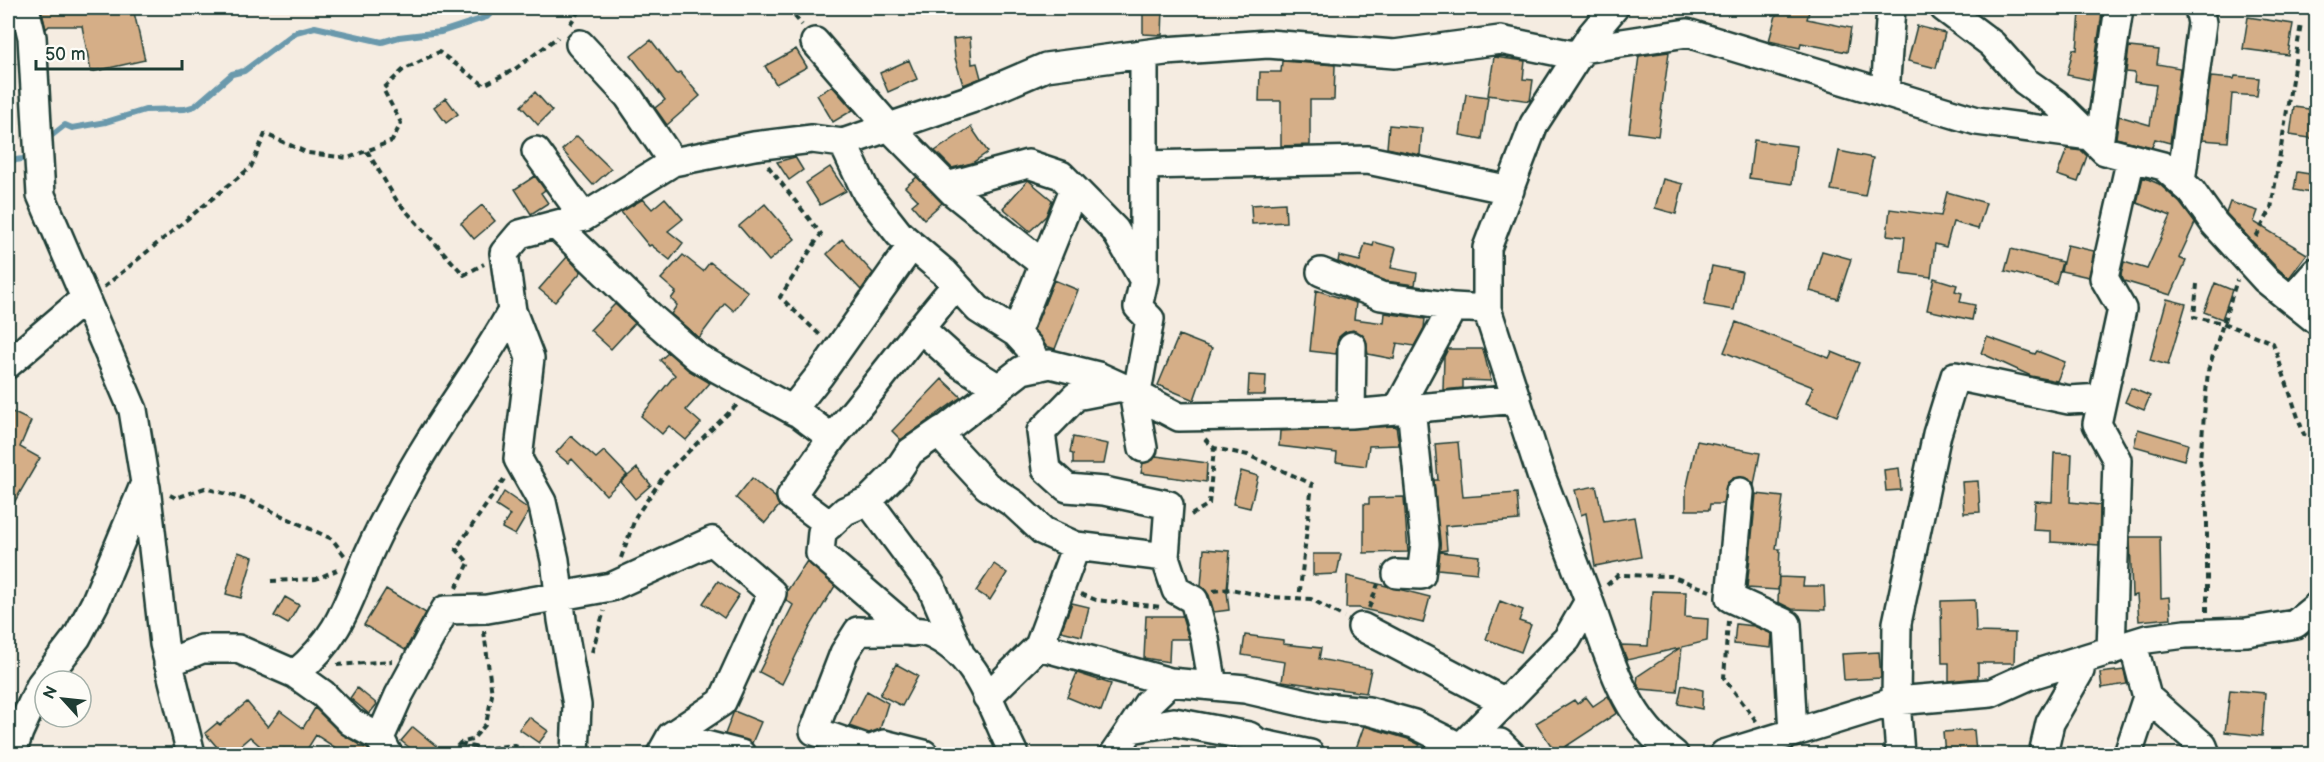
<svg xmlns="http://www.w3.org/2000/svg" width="2324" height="762" font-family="'Balsamiq Sans',sans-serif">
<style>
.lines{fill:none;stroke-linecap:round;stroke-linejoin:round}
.stream{stroke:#6a99ac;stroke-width:6}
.building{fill:#d5ae87;stroke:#1f3d34;stroke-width:1.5}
.minor-casing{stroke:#1f3d34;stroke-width:32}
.path{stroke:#1f3d34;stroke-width:4;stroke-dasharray:6 4.5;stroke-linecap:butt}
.minor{stroke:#fdfcf7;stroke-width:27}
</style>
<rect width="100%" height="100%" fill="#f5ece1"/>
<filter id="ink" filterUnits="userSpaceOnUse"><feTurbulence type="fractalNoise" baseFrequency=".0167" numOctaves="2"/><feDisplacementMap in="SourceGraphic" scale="12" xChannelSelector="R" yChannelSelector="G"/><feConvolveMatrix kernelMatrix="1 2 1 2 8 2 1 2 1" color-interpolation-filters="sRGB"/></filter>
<g filter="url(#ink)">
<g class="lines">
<!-- stream -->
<path class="stream" d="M46,140L65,125L72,128L106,122L145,110L185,109L195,106L232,74L244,71L296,32L315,27L382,42L399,37L441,32L487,17L496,8
M8,161L23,159L30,155"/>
</g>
<!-- building -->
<path class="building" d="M50,8H133L145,60L91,72L82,26H49L46,29L41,9Z
M1143,8H1163L1162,35L1143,34Z
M1778,8H1810L1807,19L1851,28L1847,52L1801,43L1800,48L1769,41Z
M2080,12L2102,13L2092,80L2067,75L2073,49L2077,50Z
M2248,17L2293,24L2288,55L2243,49Z
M1917,26L1945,33L1936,68L1908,61Z
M970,37L972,64L977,63L981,78L963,85L955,58L953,39Z
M651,40L677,74L680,72L700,96L667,125L655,108L665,100L631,56Z
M2129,47L2159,50L2157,64L2180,68L2170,143L2155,139L2152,147L2116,138L2119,116L2150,125L2156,85L2134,82L2135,73L2126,72Z
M796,49L807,67L776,84L765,66Z
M1669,52L1658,136L1629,132L1639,56Z
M1494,57L1525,61L1523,79L1533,80L1530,101L1488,95Z
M909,60L917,79L888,92L880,73Z
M1282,61L1335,65L1334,100H1310V145L1281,146V101H1259L1260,72H1281Z
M2235,76L2259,78L2257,96L2232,94L2228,142L2202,140L2211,77L2234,79Z
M832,86L853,110L833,122L817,95Z
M535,92L552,111L538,125L521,106Z
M1466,94L1488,97L1482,139L1460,135Z
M446,98L458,114L446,123L434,107Z
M2294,107L2316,110V139L2290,135Z
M1389,125L1422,128L1420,155L1387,148Z
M971,127L988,152L972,163L952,168L935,151Z
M577,136L611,169L593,185L562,150Z
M1754,140L1796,146L1792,184L1749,178Z
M2067,149L2082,151L2087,156L2078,182L2057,175Z
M1839,151L1873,158L1865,196L1831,190Z
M795,157L803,170L789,180L777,162Z
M830,167L846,191L820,205L806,183Z
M2297,172L2316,175V194L2294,190Z
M535,176L545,190L541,193L548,203L531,214L515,189Z
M917,177L942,203L924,219L912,205L918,200L905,187Z
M2143,177L2159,184L2180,203L2195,223L2179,258L2186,261L2171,295L2124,281L2121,275L2124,262L2147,269L2171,216L2137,203Z
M1663,179L1683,184L1676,214L1655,208Z
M1028,180L1052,200L1046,216L1030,231L1003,208Z
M1947,192L1986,203L1978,229L1953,222L1946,247L1935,244L1931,277L1901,273L1905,237L1887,235L1890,209L1941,216Z
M665,198L683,219L668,231L683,243L670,260L651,245L649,246L621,212L643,199L652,209Z
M2230,202L2258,211L2254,222L2307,254L2289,278L2276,267L2226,213Z
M1285,203L1286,222L1252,224L1251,205Z
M765,204L795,239L769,261L739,226Z
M482,205L495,221L474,239L461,223Z
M842,239L873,273L861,290L827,254Z
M1374,242L1396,248L1391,268L1417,273L1415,285L1385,281L1338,262L1339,256L1360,261L1365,244L1373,246Z
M2067,245L2094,251L2089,277L2061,271Z
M2011,249L2062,262L2056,284L2005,271Z
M1822,251L1851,259L1838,299L1810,291Z
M683,255L703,271L710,262L748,292L734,311L725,303L699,338L671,314L677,305L671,299L676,292L661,279Z
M567,257L581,272L555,302L539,289Z
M1712,266L1742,272L1734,310L1704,305Z
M1934,278L1957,285L1955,291L1962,293L1960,302L1975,305L1972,320L1927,310Z
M1054,280L1078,290L1055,349L1046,346L1034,330Z
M2215,283L2232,290L2222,319L2204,312Z
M1316,290L1356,303L1354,319L1384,323L1385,313L1425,319L1424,328L1414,346L1397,343L1394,359L1368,354L1365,338L1353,330L1345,332L1339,337L1336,354L1310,351Z
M2167,299L2186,304L2168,365L2150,360Z
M615,304L635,323L611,349L590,330Z
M1736,322L1829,358L1832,352L1859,363L1837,416L1806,403L1813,387L1724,352Z
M1179,335L1212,348L1194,400L1158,385Z
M1987,337L2035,354L2037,351L2065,362L2057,381L2031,376L1981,353Z
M653,339L688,370L710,383L686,410L701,423L686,440L669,426L662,434L641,416L675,375L660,360L668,353Z
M1448,349H1483L1491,381L1463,380V388L1443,390L1444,357Z
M1249,375L1266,376L1265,395H1248Z
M942,379L961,397L901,440L892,431Z
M2131,388L2150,396L2144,410L2125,402Z
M8,410L31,421L20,447L40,458L8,513Z
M1396,426L1399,445L1369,446L1366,466L1336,462L1337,453L1279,446L1280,431Z
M2138,429L2188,444L2184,460L2134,446Z
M571,436L596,458L604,451L627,475L606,495L572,459L568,463L556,453Z
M1073,437L1108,444L1104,464H1073V454L1070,453Z
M1697,441L1760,453L1754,485L1749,479L1734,478L1727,483L1723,504H1710L1709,510H1686V490Z
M1458,442L1463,497L1517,493L1519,520L1445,526L1447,550L1440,551L1434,480H1438L1435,444Z
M2054,453L2072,454L2070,502L2100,505L2099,545L2051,542V531L2033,530L2035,501L2052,502Z
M1156,456L1207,463L1206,482L1141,473L1143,463L1153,460Z
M637,468L651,485L635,499L621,482Z
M1899,468L1901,490L1886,491L1884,470Z
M1241,471L1258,476L1250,508L1233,504Z
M752,478L776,498L779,506L765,523L736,498Z
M1978,481L1980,512L1964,513L1962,482Z
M1596,486L1604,522L1634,517L1641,557L1595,566L1586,513L1581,515L1575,490Z
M504,492L527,508L528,513L515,535L502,528L510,515L496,506Z
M1756,494L1783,497L1776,549H1780L1778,590L1747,588Z
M1404,497L1408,552L1364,553V504H1369V498Z
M2130,537H2160L2161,598L2169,597L2171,618L2139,621L2137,595L2132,596Z
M1204,549L1230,551L1227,591L1229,610L1214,612L1209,595L1201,586Z
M238,552L253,557L241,598L226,594Z
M1440,552L1479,556L1477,573L1438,569Z
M1313,554H1341L1337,574L1313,575Z
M807,561L835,586L810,627L782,684L759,672L793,605L786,600L787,591Z
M994,564L1007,573L990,600L976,591Z
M1347,576L1430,597L1423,623L1359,608H1346Z
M1779,577L1804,578L1803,586H1824L1825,610L1792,609L1778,602Z
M718,581L739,595L724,618L703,603Z
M386,589L426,613L405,650L364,625Z
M1652,591L1686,592L1685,617L1708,619L1707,641L1682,647L1677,692L1640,689L1637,683L1638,676L1680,648L1627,660L1621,645L1648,646Z
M285,597L299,605L288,624L274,616Z
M1975,600L1976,632L2015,633L2014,663H1978V678L1949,681V663H1942L1941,601Z
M1500,601L1523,610L1519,621L1531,625L1521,652L1486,639Z
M1072,603L1089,607L1082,636L1061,631Z
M1146,616H1182L1189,639H1170L1169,662L1144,658Z
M1736,624L1754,626L1772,634L1771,648L1734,644Z
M1245,635L1283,640V644L1321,648L1319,659L1371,669L1366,693L1282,681L1285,662L1242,655Z
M1879,652L1881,678L1844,680L1842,654Z
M896,664L918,676L902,706L880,695Z
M2124,670L2127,684L2102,688L2100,673Z
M1077,673L1111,684L1101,711L1067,697Z
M1682,685L1703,690L1702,709L1678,704Z
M357,688L377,704L369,714L350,698Z
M2230,690L2265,693L2262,736L2225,732Z
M867,691L888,703L880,729L869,733L849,726Z
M1608,696L1617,713L1556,753L1536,723L1574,700L1577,704L1586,697L1593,706Z
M247,702L268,727L280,711L303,728L315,708L340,733L368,749L371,754H345L316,735L304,754H293L284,749L278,754H269L250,737L230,754H223L205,733L217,723L220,725Z
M734,711L761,722L752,743L725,734Z
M529,717L548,731L539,743L519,729Z
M1364,726L1408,739L1420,745L1413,754H1354Z
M413,727L446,754H418L401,741Z
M1974,730L1976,752L1945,754L1943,732Z"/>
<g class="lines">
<!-- minor casing -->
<g class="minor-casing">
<path id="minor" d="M1944,8L1992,44L2025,81L2056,103L2105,151L2163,166L2192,192L2214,223L2265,279L2316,320
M815,42L888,126L954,193L1043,264
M580,44L628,96L673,162
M1582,49L1687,33L1885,93L1891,8
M1885,93L1977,121L2090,136
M2099,144L2119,8
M536,151L584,217
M1144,165L1368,160L1510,190
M2181,182L2202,23L2199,8
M947,186L1028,164L1061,175L1115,230L1142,277
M556,225L653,319L698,358L796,412
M1321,272L1381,296L1453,307
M2291,300L2316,272
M920,328L960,364L997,387
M1016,333L978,309L945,273L899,234L866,192L843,143L971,99L1046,67L1165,51L1268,44L1394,54L1500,40L1578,56
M8,364L76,306L85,303
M1038,367L1029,347L1016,333L1074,189
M1398,408L1453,307L1487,309
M1351,414L1352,346
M832,438C875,388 913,335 956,285
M1143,448L1135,404L1150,319L1138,307L1144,280V54
M146,487L164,644L191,754
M1740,492L1730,598L1787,624L1793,733
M868,501L896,473L910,452L942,430
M830,525L791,496L832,438L793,409L820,375L912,245
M1076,546L1043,531L1014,504L987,486L939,434L1022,370L1050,364L1098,376L1122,387
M1165,557L1176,590L1194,600L1205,639L1213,686
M1397,574L1421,575L1425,544L1411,407
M1589,601C1610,658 1623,716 1674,754
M1362,627L1505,702
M912,632L820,553L822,532L845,511L868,501L931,586L960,653
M2133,644L2147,697L2203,746L2206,754
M2111,651L2117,460L2097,424L2122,309L2104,278L2131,158
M168,663L202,649H238L295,674
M1170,682L1148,703L1131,729L1174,722L1249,736L1258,743L1310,754
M987,697L1039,646
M380,738L351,722L323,694L295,674C333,642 343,617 361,572C371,546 385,519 399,494C432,430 477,374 512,311
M1456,752L1567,639L1589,601L1542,478L1487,309V248L1534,124L1592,34L1614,8
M12,754L19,732L41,684L77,637L95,603L145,483L133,410L41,195L32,37L25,8
M388,754L380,738L399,695L445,610L487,609L611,587L712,541L772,593L722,702L671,736
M575,754L577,705L562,620L555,560L542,502L518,459L530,358L512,311L504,253L520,234L584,217L673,162L754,146L812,139L843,143
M661,754L671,736L741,754
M924,754L884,744L869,750L814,731L844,653L858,631C874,632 916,629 928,633C980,654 991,710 1014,754
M1114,754L1131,729
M1511,754L1500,743L1460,747L1414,724L1368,711L1323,707L1245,689L1170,682L1039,646L1076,546L1165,557L1169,505L1104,491L1067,488L1046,469L1041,432L1076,396L1122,387L1179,417L1351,414L1517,399
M1724,754L1896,701L1991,693L2031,675L2147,639L2185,634L2247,632L2295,624L2316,607
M1900,754L1896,701L1897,623L1937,434L1955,376L2069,400L2102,398
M2043,754L2050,723L2080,671V660
M2128,754L2147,697"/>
</g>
<!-- path -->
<path class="path" d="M788,8L802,25
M570,24L581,8
M367,151L397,201L464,275L484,264
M768,166L821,234L780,297L821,336
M2256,237L2271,209L2301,24
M2197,284L2194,317L2223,323L2273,343L2304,435L2316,437
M104,287L251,167L265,134L308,153L348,158L392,141L401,123L383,89L403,70L439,52L484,85L515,69L558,37
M1205,439L1214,448L1248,455L1312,484L1299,599
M170,495L176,498L205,488L248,500L332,539L345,556
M1191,515L1209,504L1214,448
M621,558L636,516L666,473L738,404
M271,581L316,579L337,570
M1607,585L1618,575L1671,576L1710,591
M456,588L469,563L456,549L504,479
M1213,591L1231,589L1268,597L1311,599L1344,617
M1081,594L1096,600L1162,607
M1369,608L1378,584
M2207,612V510L2200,460L2208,371L2237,280
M1728,621L1724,678L1757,722
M592,652L604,611
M337,665L392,661
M460,744L483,749L513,745L534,754
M450,754L460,743L472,740L486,724L492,695L484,631"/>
<!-- minor -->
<use href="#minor" class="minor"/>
</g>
</g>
<!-- margin -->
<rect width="2324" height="762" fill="none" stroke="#fdfcf7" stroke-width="30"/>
<rect x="15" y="15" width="2294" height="732" fill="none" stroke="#1f3d34" stroke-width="2" filter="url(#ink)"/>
<!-- north arrow -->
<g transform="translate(63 699) rotate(297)"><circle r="28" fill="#fdfcf7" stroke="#a4b0a9" stroke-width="1.5"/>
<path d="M0-4.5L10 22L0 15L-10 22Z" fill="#1f3d34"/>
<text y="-9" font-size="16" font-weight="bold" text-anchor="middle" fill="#1f3d34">N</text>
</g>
<!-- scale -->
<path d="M36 60v9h146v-9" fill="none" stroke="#1f3d34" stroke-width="3"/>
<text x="45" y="60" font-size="18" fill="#1f3d34" stroke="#fdfcf7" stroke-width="4.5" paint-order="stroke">50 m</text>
</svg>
